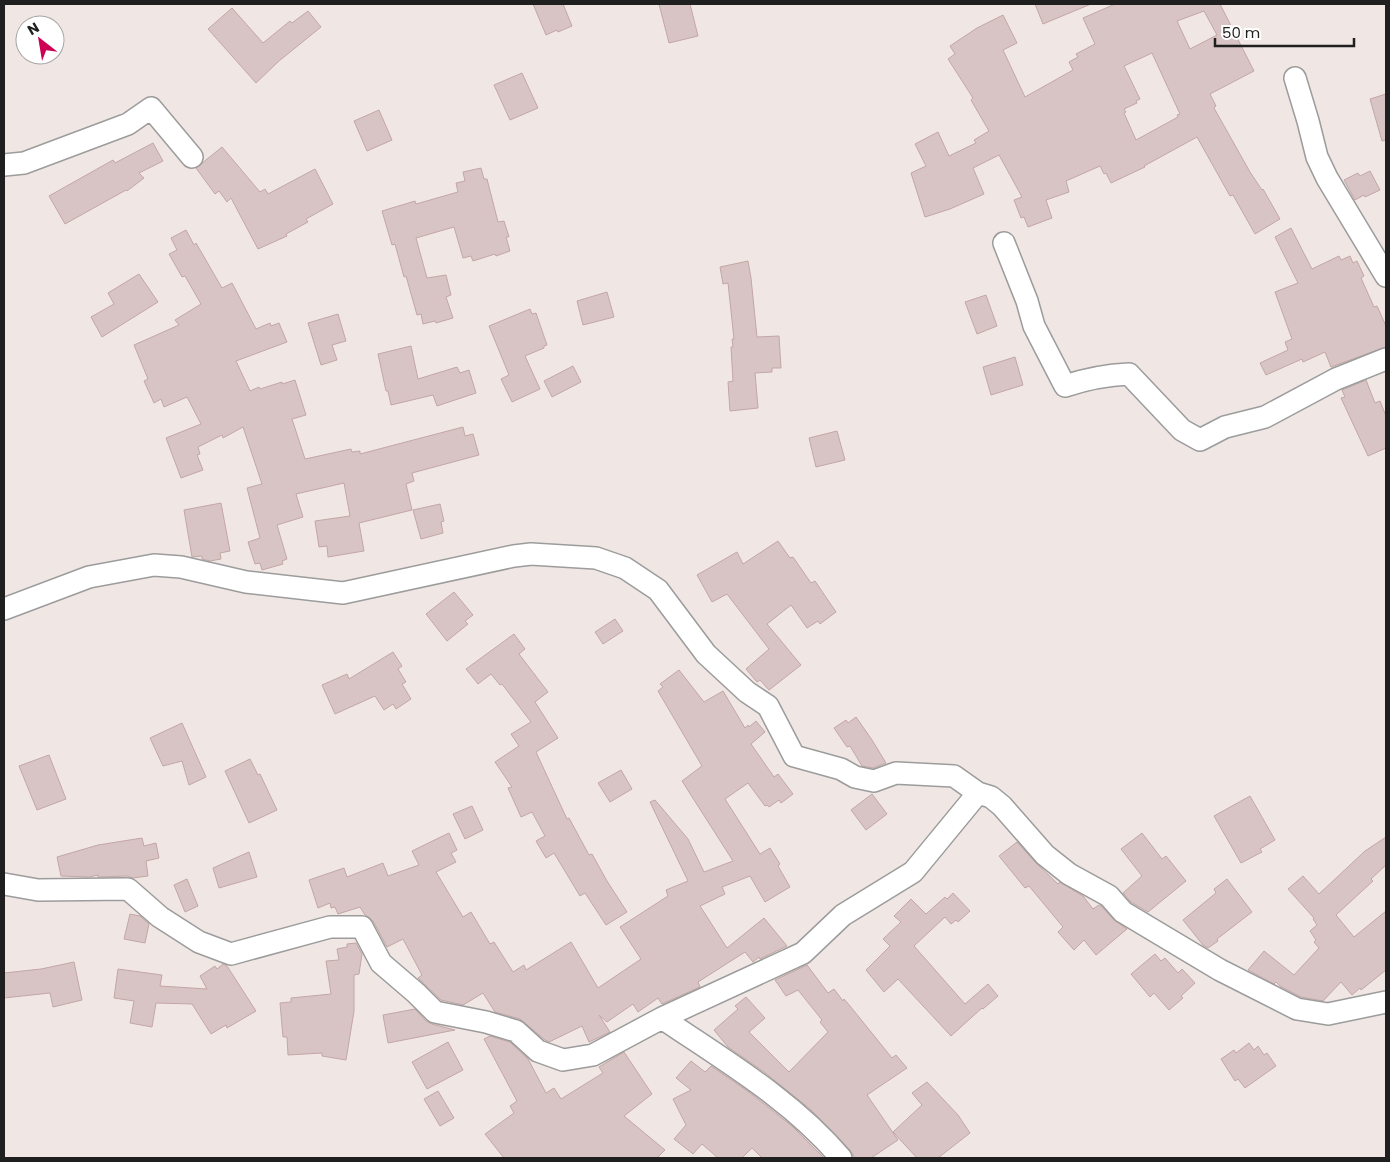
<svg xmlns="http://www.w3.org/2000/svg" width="1390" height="1162" font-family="Poppins,sans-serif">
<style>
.building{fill:#d8c4c4;stroke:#c3a6a5;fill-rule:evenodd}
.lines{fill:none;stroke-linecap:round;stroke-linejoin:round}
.minor-casing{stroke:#9c9c9c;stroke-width:24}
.minor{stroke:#fff;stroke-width:21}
</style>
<rect width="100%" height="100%" fill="#f0e7e4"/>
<!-- building -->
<path class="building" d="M533,4H563L572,26L558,32L557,30L546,35Z
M659,4H690L698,36L669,43Z
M1035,4H1091L1043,24Z
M1115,4H1220L1254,71L1210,94L1216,106L1214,108L1250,172L1262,190L1263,189L1280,219L1255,234L1233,195L1230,196L1197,137L1144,166L1145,167L1111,183L1106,173L1104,174L1100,166L1066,181L1069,192L1046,200L1052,218L1028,227L1024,217L1021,218L1014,200L1022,197L999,155L973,168L984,194L950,209L925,217L911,173L926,166L915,144L938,132L949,156L976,143L974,140L989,131L971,100L973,98L948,59L955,54L950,46L977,28L1003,15L1017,43L1003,50L1025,97L1073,70L1069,62L1078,57L1076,54L1095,44L1083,18ZM1204,11L1217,35L1190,49L1177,21ZM1152,53L1180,114L1177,115L1178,117L1136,140L1124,113L1126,112L1124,109L1137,103L1136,101L1140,99L1124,66Z
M232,8L263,43L290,21L292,23L308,11L321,27L279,61L256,83L208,29Z
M522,73L538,108L510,120L494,85Z
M1386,94V140L1382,141L1370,99Z
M379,110L392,140L367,151L354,121Z
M153,143L163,161L139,173L144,178L127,191L126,190L65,224L49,196L113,160L115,163Z
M222,147L260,192L265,189L268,194L315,169L333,204L306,219L308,222L286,234L287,236L258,249L231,198L227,202L219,191L215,194L196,168Z
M481,168L484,179H487L498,222L504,221L509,237H506L510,251L496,256L495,254L473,261L471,256L463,258L454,227L416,238L427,278L446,275L451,295L446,297L453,318L436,323L435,321L423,324L421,314L417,315L406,276L404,277L395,244L392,245L382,211L415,201L416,204L458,192L456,183L465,181L463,172Z
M1370,171L1380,190L1365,197L1364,195L1355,200L1344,180L1358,173L1360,176Z
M1291,228L1312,269L1339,256L1341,260L1350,256L1353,263L1357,261L1364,276L1361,278L1374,307L1377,306L1386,326V347L1331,367L1325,352L1303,362L1302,359L1266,375L1260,363L1288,350L1285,342L1292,339L1275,292L1298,283L1275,237Z
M186,230L194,245L196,243L222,288L232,283L256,329L270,323L271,326L279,323L287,342L236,361L250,391L259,387L260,389L282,382V384L295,380L306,415L292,419L305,459L351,449L352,452L360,451V454L463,427L465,436L473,434L479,455L412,473L414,481L406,484L412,510L359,523L364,551L328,557L327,546L319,547L315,521L350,516L344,483L296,494L303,517L277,525L287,559L282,561L283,564L262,570L260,563L255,564L248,542L260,538L247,488L262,484L243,427L223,438L222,435L198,447L200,454L197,455L203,470L181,478L166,438L201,424L187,397L164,407L161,399L154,403L144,381L148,379L134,345L179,325L175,320L201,304L185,276L182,277L169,254L177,250L171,238Z
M748,261L751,278L757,337L779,336L781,368H772V372L755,373L758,408L730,411L728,382L733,381L731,347H733L732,339H734L728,283L723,284L720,267Z
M139,274L158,302L102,337L91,317L114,304L108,293Z
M607,292L614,317L583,325L577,301Z
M986,295L997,326L977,334L965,302Z
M530,309L532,314L536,313L547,345L544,346V348L525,356L540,389L512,402L501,379L509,375L489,326Z
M338,314L346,341L332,345L337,360L321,365L308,323Z
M411,346L418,379L457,367L460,373L469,370L476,393L437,406L433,395L391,405L388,391H386L378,354Z
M1015,357L1023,385L991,395L983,367Z
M573,366L581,382L552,397L544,381Z
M1366,380L1375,403L1380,401L1386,416V448L1368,456L1341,398L1345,397L1342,390Z
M837,431L845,460L816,467L809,438Z
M221,503L230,551L220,553L221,559L210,561L202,559V556L192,557L184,510Z
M440,504L444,521L441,522L443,533L421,539L413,510Z
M778,541L790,558L793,557L811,583L815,581L836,612L820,624L818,621L807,628L791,605L767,624L801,665L769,690L760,680L757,682L746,669L769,649L727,594L712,602L697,575L737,552L743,564Z
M454,592L473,615L465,621L468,624L447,641L426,614Z
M615,619L623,631L603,644L595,632Z
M514,634L525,649L519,654L548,692L535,702L558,738L536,752L567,819L569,818L589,855L592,854L607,881L627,912L606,925L585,893L580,896L554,853L546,858L536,841L545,836L532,812L521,817L508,788L512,787L495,762L519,746L511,734L531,722L502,684L500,685L491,674L478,684L466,669Z
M393,652L402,666L398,669L406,682L402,684L411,699L396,709L393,704L384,710L375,696L335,714L322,685L347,674L349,679Z
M679,670L704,702L723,691L745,728L748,725L749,727L756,721L765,732L751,744L774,777L778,774L793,794L781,803L779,800L769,807L767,805L765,806L748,783L725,799L760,854L770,848L780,864L778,866L790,887L765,902L750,876L722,887L725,894L700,906L727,948L764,918L787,946L760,959L759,957L753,962L745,952L698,982L700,987L662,1004L658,998L638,1012L633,1004L607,1022L599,1015L610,1032L589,1042L582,1026L549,1042L545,1040L520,1019L495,1012L483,993L463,1005L441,1000L418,978L422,975L403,939L387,947L373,921L365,915L360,907L338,914L335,907L331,908L330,903L318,908L309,880L344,868L347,877L383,863L388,876L419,865L412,851L449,833L457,850L451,853L456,862L436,872L463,917L471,912L490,944L494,942L513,972L524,965L526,970L571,942L598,988L641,959L620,927L668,896L666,890L688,881L650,802L655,800L688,839L704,872L733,861L682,781L702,766L658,691L663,687L660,684Z
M856,717L872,740L886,763L873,768L862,766L850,746L847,747L834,728L846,720L848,723Z
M182,723L206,777L189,785L182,761L163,766L150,738Z
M49,755L66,799L37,810L19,766Z
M250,759L258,775L260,774L277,810L249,823L225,771Z
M621,770L632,789L610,802L598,783Z
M872,794L887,814L866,830L851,810Z
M1250,796L1275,840L1260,849L1262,852L1241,863L1214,816Z
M472,806L483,830L465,839L453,814Z
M1142,833L1162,859L1166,856L1186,881L1148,912L1131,902L1123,893L1142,876L1121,849Z
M1386,837V865L1371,879L1373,881L1336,915L1354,937L1386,911V970L1361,990L1360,988L1352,995L1341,982L1323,1001L1301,997L1280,986L1276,982L1274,984L1248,970L1264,951L1294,975L1319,948L1314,942L1316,940L1310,931L1317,925L1313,919L1314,918L1288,889L1303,876L1319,894L1365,851Z
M142,838L144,846L156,843L159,858L146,861L148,876L132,878L128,876L98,877V875L90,877L61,876L57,857L98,845Z
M1017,842L1036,863L1058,884L1060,882L1083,896L1093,909L1099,905L1101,906L1114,920L1127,929L1096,955L1084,940L1074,950L1058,932L1063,927L1029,886L1025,888L999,856Z
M249,852L257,877L219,888L213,868Z
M187,879L198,906L185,912L174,885Z
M1227,879L1252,912L1217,939L1218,941L1208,948L1203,945L1183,920L1216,893L1214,889Z
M953,893L970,911L958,922L956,920L951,924L945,917L914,946L965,1004L988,984L998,996L983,1009L982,1008L951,1036L898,979L884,992L866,970L890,946L883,939L901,922L894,916L911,899L926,914L945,897L947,899Z
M130,914L140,916L149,924L145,943L124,939Z
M356,943L362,954L359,974L354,975V1011L346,1060L322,1056V1053L288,1055L287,1037H283L280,1003L291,1002V998L331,994L326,961L339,960L337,949L347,947V944Z
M1155,954L1161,961L1165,958L1178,973L1182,969L1195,983L1181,996L1183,998L1169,1010L1154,993L1150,997L1131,974Z
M74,962L82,1000L53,1007L50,993L4,998V973L41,969Z
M223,964L227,966L256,1011L227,1028L226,1025L211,1034L192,1004L156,1003L152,1027L130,1023L134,1001L114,998L118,969L162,975L160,986L207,989L200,976L215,966L217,969Z
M807,965L828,993L834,989L843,1001L844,999L850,1006L892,1058L896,1055L907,1068L867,1095L898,1140L871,1158H855L850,1150L810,1109L764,1072L728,1047L714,1030L738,1009L735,1006L746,997L765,1018L749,1032L789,1072L828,1032L820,1022L822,1020L798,990L786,996L775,980Z
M415,1009L426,1021L432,1024L455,1030L388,1043L383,1015Z
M490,1036L510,1042L528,1059L546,1093L554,1088L561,1099L603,1073L599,1067L624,1052L652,1094L624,1116L665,1150L657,1158H504L485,1134L514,1113L510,1106L517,1101L484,1039Z
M448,1042L463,1070L427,1089L412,1062Z
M1249,1043L1254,1050L1258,1046L1264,1055L1267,1053L1276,1066L1245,1088L1238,1079L1235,1081L1221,1059L1234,1050L1236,1053Z
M691,1061L705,1072L711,1066L749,1092L793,1127L824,1158H762L752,1148L742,1158H718L702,1144L693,1154L674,1139L686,1125L673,1099L691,1090L676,1078Z
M927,1082L958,1115L970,1133L938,1158H917L893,1132L922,1105L912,1093Z
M438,1091L454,1118L440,1126L424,1099Z"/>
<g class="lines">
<!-- minor casing -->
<g class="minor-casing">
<path id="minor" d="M1295,78L1308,121L1317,157L1327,178L1386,276
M4,165L24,163L128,124L151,108L192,157
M1004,243L1027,301L1034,326L1065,386C1086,379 1106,375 1129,374L1182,430L1200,440L1225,427L1265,417L1336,379L1386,359
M4,609L89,577L154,565L181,567L246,582L343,593L514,556L531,554L596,558L625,568L658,590L706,654L747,692L768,706L794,756L841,769L855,777L874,781L896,773L954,776L978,793L991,797L1002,806L1045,855L1069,874L1109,896L1123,912L1220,970L1297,1009L1328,1014L1386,1002
M4,884L38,890L128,889L160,917L199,942L231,954L330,927H362L381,963L416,993L435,1012L486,1022L516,1031L538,1051L563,1060L593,1055L662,1018L803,953L843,915L913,872L978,793
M662,1018C725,1061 792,1100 841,1158"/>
</g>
<!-- minor -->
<use href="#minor" class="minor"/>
</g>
<!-- border -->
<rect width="1390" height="1162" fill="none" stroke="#1f1f1f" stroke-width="10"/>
<!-- north arrow -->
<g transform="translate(40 40) rotate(329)"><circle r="24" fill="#ffffff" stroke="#a5a5a5"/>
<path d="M0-4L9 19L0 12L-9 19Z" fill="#ce0054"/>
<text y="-8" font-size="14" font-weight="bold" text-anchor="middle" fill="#1f1f1f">N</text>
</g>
<!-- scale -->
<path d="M1215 38v8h139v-8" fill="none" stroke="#1f1f1f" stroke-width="2.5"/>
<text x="1222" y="38" font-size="15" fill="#1f1f1f" stroke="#ffffff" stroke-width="4" paint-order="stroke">50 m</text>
</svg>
